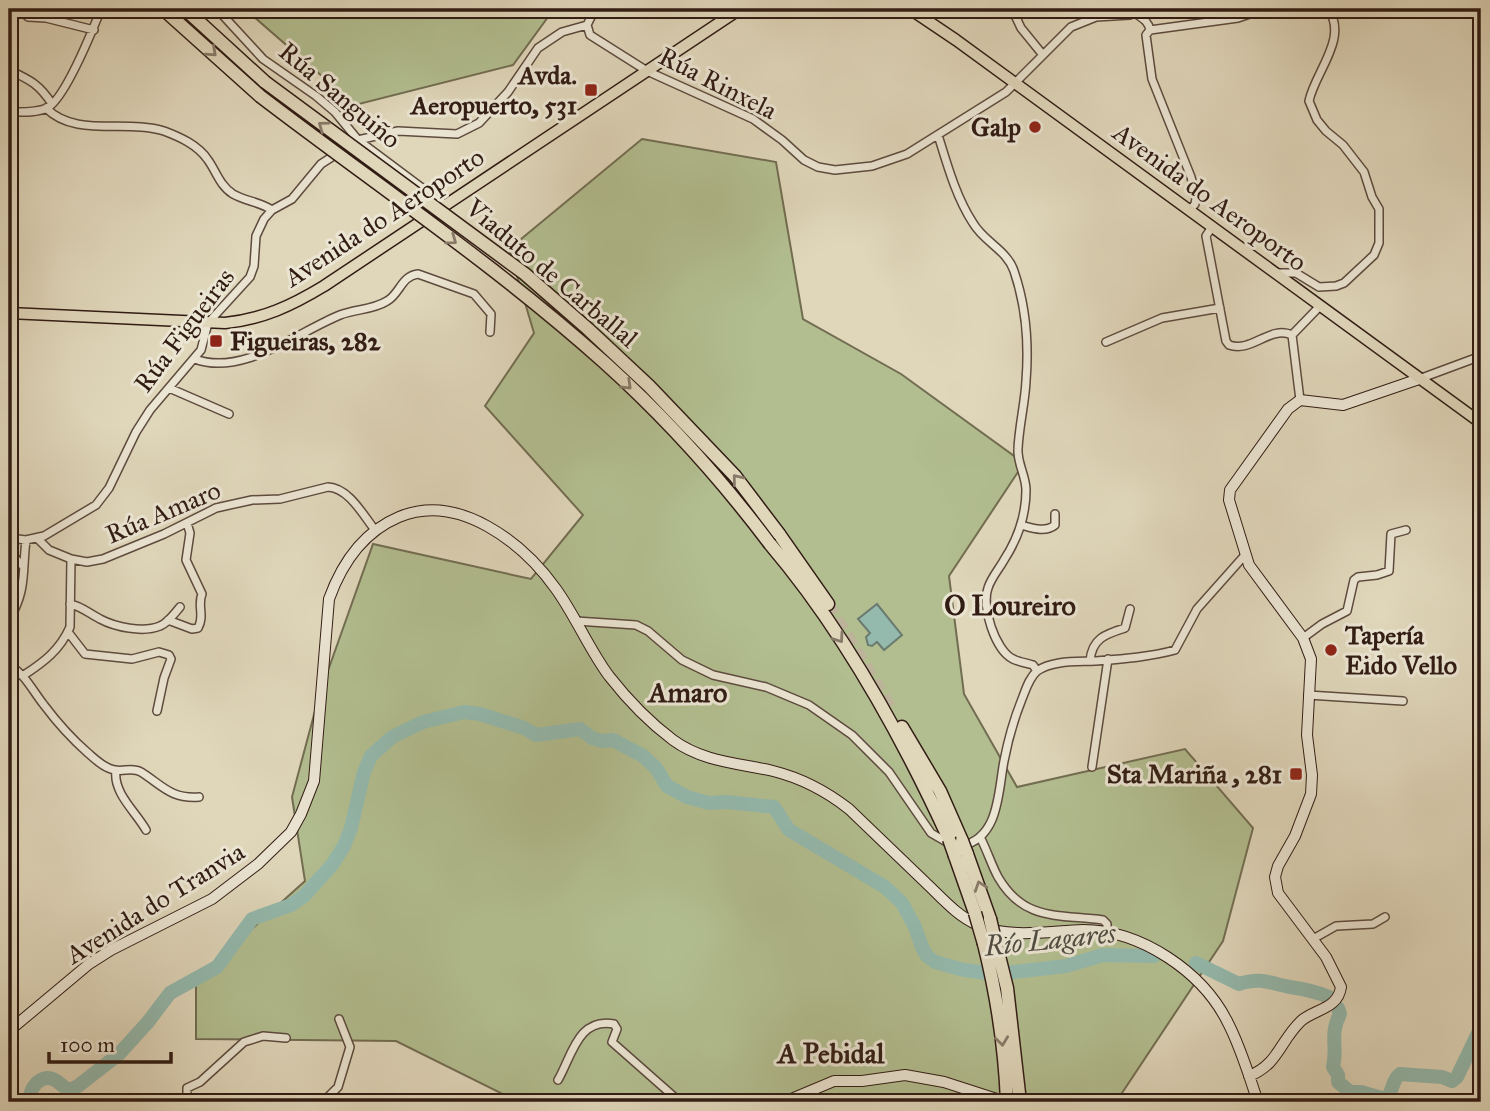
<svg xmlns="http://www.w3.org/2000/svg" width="1490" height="1111" font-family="'IM FELL Great Primer',serif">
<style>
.green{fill:#b2be90;stroke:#726d52;stroke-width:2}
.water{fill:#94baae;stroke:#6c7b70;stroke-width:2}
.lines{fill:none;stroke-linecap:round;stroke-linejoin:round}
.river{stroke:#94baae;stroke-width:14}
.highway-tunnel{stroke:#bdb29a;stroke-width:12;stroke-dasharray:12 6;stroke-linecap:butt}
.street-casing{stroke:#5d4b3e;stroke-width:10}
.secondary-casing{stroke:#311c14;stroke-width:12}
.primary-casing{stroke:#311c14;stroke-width:13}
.highway-casing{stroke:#311c14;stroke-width:15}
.street{stroke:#ebe5d3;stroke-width:7}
.secondary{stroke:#ebe5d3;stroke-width:10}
.primary{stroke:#e0d7bb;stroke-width:10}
.highway{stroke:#e0d7bb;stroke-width:12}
.highway-bridge-casing{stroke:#311c14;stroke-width:15;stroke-linecap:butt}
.highway-bridge{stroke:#e0d7bb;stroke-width:12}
.oneway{stroke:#887a68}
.poi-dot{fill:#8f2418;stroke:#ebe5d3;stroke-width:2.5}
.labels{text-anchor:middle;stroke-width:6;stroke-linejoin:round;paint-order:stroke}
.poi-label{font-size:26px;font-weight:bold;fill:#311c14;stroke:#ebe5d3;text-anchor:end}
.street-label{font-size:26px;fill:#311c14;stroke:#ebe5d3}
.neighbourhood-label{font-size:28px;font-weight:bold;fill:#311c14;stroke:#ebe5d3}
.water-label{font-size:28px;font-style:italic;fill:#4f4b42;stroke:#ebe5d3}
</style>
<rect width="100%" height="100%" fill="#e0d7bb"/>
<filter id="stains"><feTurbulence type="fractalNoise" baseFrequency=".00286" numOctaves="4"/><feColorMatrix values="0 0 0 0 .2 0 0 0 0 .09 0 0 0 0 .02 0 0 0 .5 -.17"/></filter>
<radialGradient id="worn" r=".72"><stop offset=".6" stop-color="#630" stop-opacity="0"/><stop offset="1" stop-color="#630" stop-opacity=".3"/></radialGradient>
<!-- green -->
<path class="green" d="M245,9H547L548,17L513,65L355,105Z
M642,139L776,162L803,319L901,374L1024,463L949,576L964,694L1017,787L1185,749L1253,828L1223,941L1116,1102H519L396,1041L196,1039V979L305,881L292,797L319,696L373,544L531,579L583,515L485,406L534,333L509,249Z"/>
<!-- water -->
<path class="water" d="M877,604L902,635L884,650L877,642L872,646L868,645L866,637L870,633L858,619Z"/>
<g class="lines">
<!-- river -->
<path class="river" d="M1196,963L1239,984C1261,977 1269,983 1290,987C1304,989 1315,991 1329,997
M1338,1008L1340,1014C1329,1035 1338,1046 1333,1067L1338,1075V1082L1350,1092H1361L1385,1099C1394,1093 1391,1080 1400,1074L1442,1077L1452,1081L1457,1077L1481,1027
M30,1102C28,1089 41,1072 55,1080C62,1084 63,1088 70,1090L78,1086L119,1054L148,1022L170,993L217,967L252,919L291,905L304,896L332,865L344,846L351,828L364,772L371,756L392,737L423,722L464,712L480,714L524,728L536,735L580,729L592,738L602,741L613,740L643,756L656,768L667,786L687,797L709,803L727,802L774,807L789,830L885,887L902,903L915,927L922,947L927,956L935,962L964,970L996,974L1066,966L1103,955L1154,956"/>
<!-- highway-tunnel -->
<path class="highway-tunnel" d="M828,604L891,708"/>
<!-- street casing -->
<g class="street-casing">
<path id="street" d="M20,9L28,17L46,18L94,30
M217,9L263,59L316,96L335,112L358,140L445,205
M595,9L587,25L590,35L647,71L753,119L782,140L804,160L818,167L835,170L872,166L907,154L1006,92L1071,27L1096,17L1130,15L1136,9
M1012,9L1021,28L1043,55
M1134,12C1141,18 1148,20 1150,30L1146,35L1152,79L1191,177L1196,198L1195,204L1190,210
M1150,30L1238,18L1264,9
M9,70C30,80 39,84 52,104
M46,108C75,138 127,119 164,131C180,137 198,145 208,160C216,171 220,186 233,194C245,201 260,202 272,210
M9,112C21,112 36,113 47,108C65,99 93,29 101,9
M938,135C947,164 956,197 973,223C984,242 1007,250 1014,271C1026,306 1029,343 1026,381C1025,403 1019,426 1018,449C1017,463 1026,476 1026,490C1026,515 1017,540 1004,560C999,569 991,578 988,588C981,606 995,650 1013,659C1019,662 1027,663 1033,665L1037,671
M1212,227L1206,236L1226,341L1229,345C1252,353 1270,325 1292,335L1300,400
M9,232L12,226L11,212
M1276,273H1296L1319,287L1336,286L1344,283L1374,255L1379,243V209L1372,197L1364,172L1343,145L1326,131L1317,120L1309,101C1315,72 1349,38 1328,9
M1292,335L1320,306
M1106,342L1162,318L1220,308
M195,359C242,377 298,332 340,315C355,309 373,310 387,301C400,294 401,276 418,274L474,294L491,314L490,332
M1419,379L1481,356
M169,388L229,414
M1021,525C1032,528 1045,533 1055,525V514
M9,538L26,540L44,536L96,505L109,488L136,432L150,410L201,350L208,323L250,277L254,266L256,236L264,219L272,210L292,199L321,164L358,140L398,131L457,134L479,123L508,92L538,48L562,32L587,25
M37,538L49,550L71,559L87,562L103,559L164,534L216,508L252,500L280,499L328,487C349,488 363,515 375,530
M9,552L23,566
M70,604C81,606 90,614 100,619C115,627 143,633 160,626C168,623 174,614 180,607
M9,620C27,590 22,573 26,540
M168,620L192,629L198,628C205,616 197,605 202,594L186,560L190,533L187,523
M576,621L636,625L648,631L682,660L713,675L766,687L809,705L852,735L889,772L931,833L950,844
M68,632L85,654L132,659L159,652L169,655L171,659L164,678L157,711
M1303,638L1322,624L1347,611L1354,580L1358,577L1377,575L1389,571L1391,534L1406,530
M1090,661C1092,638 1106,634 1125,628L1130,609
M9,665C26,675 32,690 44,705C56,721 72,739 88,753C95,759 105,769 115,770C124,772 132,767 141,772C163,786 171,799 199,797
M24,675C44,662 60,650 70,627L71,559
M1308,695L1403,701
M1092,767L1108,659
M116,771C113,793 136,812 146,830
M980,837C987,850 991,864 998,877C1024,922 1059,914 1103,920L1107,924V932
M961,846C1000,838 998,791 1004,761C1008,740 1014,719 1022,699C1026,689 1029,678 1037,671C1053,660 1077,662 1095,661C1121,659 1150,657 1175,650L1197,609L1245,555
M1313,939L1336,926L1373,924L1385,917
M558,1080C572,1056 578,1017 614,1024L617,1029L612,1042L680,1102
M813,1089L818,1102
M187,1102V1088L200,1082L244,1042L263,1036L286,1038
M323,1102L338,1087L350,1047L339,1019"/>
</g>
<!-- secondary casing -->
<g class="secondary-casing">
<path id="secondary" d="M9,1031L89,964L111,950L212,899L258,864L291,832L301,814L314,781L329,599C342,563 363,532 399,517C459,492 523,543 556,589C576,617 589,649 609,676C627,699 649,722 673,740C703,762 738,763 773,771C801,778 826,791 849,809C874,833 900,858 925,882C942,898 957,916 978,925C1011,939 1049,931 1083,930C1141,930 1203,972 1228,1023C1241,1048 1249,1076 1258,1102
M1249,1076C1278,1065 1280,1041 1301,1021C1315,1009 1338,1009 1341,987L1326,957L1278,893L1275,877L1278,866L1295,836L1311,794L1312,775L1307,735L1311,659L1303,638L1249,565L1229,500L1230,490L1288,409L1300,400L1343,405L1419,379
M784,1102L834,1081H862L905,1075L944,1082L1006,1102"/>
</g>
<!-- primary casing -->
<g class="primary-casing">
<path id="primary" d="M910,9L956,40L1481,423
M9,313L225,323C263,319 291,306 324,286L740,9"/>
</g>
<!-- highway casing -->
<g class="highway-casing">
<path id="highway" d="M163,9L260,96
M185,9L265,82
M779,534L828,604
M770,544C844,631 901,734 949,839
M902,727L940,791L962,841
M967,854L990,919
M955,856L975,913
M984,944C997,996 1005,1049 1007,1102
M996,944L1007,988L1020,1102"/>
</g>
<!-- street -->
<use href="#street" class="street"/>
<!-- secondary -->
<use href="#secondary" class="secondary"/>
<!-- primary -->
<use href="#primary" class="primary"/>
<!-- highway -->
<use href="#highway" class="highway"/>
<!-- highway-bridge casing -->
<g class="highway-bridge-casing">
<path id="highway-bridge" d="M265,82L525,274L588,329L649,386L735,476L779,534
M260,96C375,184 497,266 605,363C665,417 721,479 770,544
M949,839L955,856
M962,841L967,854
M975,913L984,944
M990,919L996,944"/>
</g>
<!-- highway-bridge -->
<use href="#highway-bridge" class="highway-bridge"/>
</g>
<!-- one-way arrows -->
<defs><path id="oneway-chevron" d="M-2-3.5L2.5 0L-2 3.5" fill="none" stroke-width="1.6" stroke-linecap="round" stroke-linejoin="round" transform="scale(1.75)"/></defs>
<g class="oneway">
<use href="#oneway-chevron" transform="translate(212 52) rotate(42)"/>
<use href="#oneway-chevron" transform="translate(323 126) rotate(-144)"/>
<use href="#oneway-chevron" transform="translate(452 240) rotate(36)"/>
<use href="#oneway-chevron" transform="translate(627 385) rotate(44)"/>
<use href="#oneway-chevron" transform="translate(737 479) rotate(-129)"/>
<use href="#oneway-chevron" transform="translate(839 638) rotate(55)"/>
<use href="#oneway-chevron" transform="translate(980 886) rotate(-109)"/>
<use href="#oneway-chevron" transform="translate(1002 1041) rotate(83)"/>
</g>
<!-- markers -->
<g class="poi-dot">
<rect x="584" y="83" width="14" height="14" rx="3.5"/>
<circle cx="1035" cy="127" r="7"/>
<rect x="209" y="334" width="14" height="14" rx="3.5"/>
<circle cx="1331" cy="650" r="7"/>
<rect x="1289" y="767" width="14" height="14" rx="3.5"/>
</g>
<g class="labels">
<!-- poi labels -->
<g class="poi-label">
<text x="577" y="84">Avda.<tspan x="577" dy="30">Aeropuerto, 531</tspan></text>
<text x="1021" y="136">Galp</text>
<text x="230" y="350" text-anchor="start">Figueiras, 282</text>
<text x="1345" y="644" text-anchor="start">Tapería<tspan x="1345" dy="30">Eido Vello</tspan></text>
<text x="1282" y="783">Sta Mariña , 281</text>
</g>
<!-- street labels -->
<g class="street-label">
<text transform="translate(718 83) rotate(27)" y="9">Rúa Rinxela</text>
<text transform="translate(340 95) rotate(40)" y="9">Rúa Sanguiño</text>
<text transform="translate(1210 197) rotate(36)" y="9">Avenida do Aeroporto</text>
<text transform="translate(384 217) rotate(-33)" y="9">Avenida do Aeroporto</text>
<text transform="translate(552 273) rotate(40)" y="9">Viaduto de Carballal</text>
<text transform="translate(184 330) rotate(-53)" y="9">Rúa Figueiras</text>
<text transform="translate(163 512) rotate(-23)" y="9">Rúa Amaro</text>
<text transform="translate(155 903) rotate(-32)" y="9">Avenida do Tranvia</text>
</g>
<!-- neighbourhood labels -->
<g class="neighbourhood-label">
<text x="1010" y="615">O Loureiro</text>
<text x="688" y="702">Amaro</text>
<text x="831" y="1063">A Pebidal</text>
</g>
<!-- water labels -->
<g class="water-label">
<text transform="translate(1050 939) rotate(-6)" y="10">Río Lagares</text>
</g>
</g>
<!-- margin -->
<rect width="1490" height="1111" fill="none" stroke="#e0d7bb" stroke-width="35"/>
<rect x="10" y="10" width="1469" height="1090" fill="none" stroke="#311c14" stroke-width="3.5"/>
<rect x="18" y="18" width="1455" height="1076" fill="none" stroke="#311c14" stroke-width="2"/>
<!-- scale -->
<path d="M49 1052v10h122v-10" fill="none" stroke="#311c14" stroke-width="3.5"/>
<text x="60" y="1052" font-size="21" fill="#311c14" stroke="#ebe5d3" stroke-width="5" paint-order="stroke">100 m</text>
<rect width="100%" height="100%" filter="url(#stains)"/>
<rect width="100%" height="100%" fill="url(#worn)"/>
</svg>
